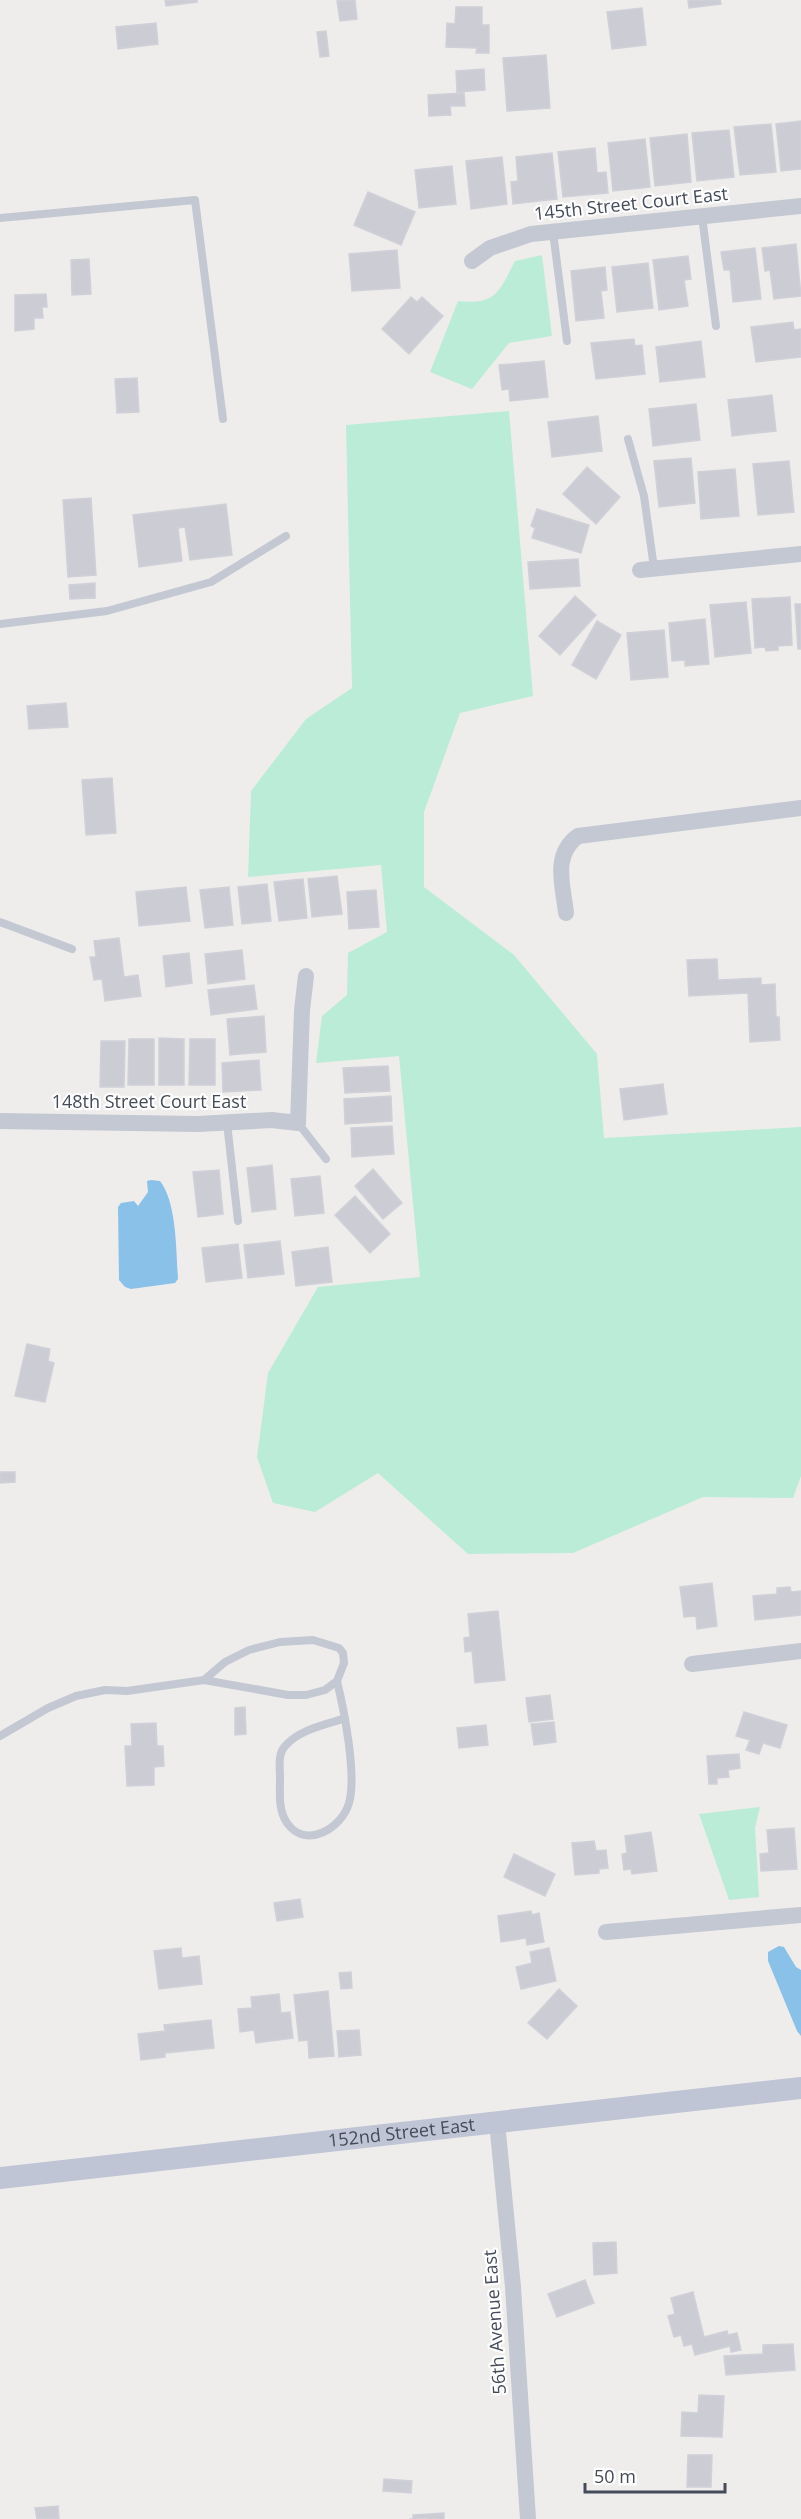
<svg xmlns="http://www.w3.org/2000/svg" width="801" height="2519" font-family="'Open Sans',sans-serif">
<style>
.green{fill:#bbecd8}
.water{fill:#89c1e8}
.building{fill:#cccdd4;stroke:#d0d1d8;stroke-width:1.5}
.lines{fill:none;stroke-linecap:round;stroke-linejoin:round}
.lane{stroke:#c3c8d3;stroke-width:8}
.street{stroke:#c3c8d3;stroke-width:16}
.secondary{stroke:#bfc5d5;stroke-width:22}
.labels{text-anchor:middle;stroke-width:4.5;stroke-linejoin:round;paint-order:stroke}
.street-label{font-size:18px;fill:#454c59;stroke:#fff}
</style>
<rect width="100%" height="100%" fill="#efedec"/>
<!-- green -->
<path class="green" d="M542,255L552,336L509,343L472,389L430,372L458,301C497,305 499,291 515,261Z
M509,411L533,696L460,713L424,812V887L514,955L597,1054L604,1138L801,1127V1476L793,1498L703,1497L573,1553L468,1554L378,1473L315,1512L273,1503L257,1457L268,1373L318,1287L420,1277L399,1056L316,1063L322,1016L347,995L348,953L387,932L381,865L248,877L251,791L306,719L352,688L346,425Z
M760,1807L755,1828L759,1897L729,1900L699,1814Z"/>
<!-- water -->
<path class="water" d="M151,1180L160,1181C177,1203 176,1251 178,1279L175,1283L131,1289L125,1287L119,1280L118,1207L121,1203L134,1201L138,1206L148,1192L147,1181Z
M779,1946L784,1947L796,1967L801,1970V2036L797,2031L768,1961V1952Z"/>
<!-- building -->
<path class="building" d="M165,0H197V2L166,6Z
M355,0L357,19L340,21L337,1Z
M688,0H720L721,4L689,8Z
M456,7H482V25H489V53H476L477,48L446,47L447,23L455,24Z
M642,8L646,45L612,49L607,12Z
M156,23L158,44L118,49L116,27Z
M326,31L329,56L320,57L317,32Z
M546,55L550,108L507,111L503,58Z
M484,69L485,90L457,92L456,71Z
M464,93L465,106H450L451,115L429,116L428,95Z
M801,121V169L781,171L776,124Z
M771,124L776,172L740,175L734,127Z
M729,130L734,177L697,181L692,133Z
M687,134L691,182L655,186L650,138Z
M645,139L650,187L613,191L608,143Z
M595,148L597,173L606,172L608,193L563,197L558,152Z
M552,153L557,199L513,204L511,182L518,181L516,157Z
M502,157L507,204L471,209L466,161Z
M452,166L456,204L419,208L415,170Z
M368,192L415,212L401,245L354,225Z
M796,244L801,296L774,299L770,270L765,271L762,248Z
M755,248L761,299L733,302L730,270H724L721,252Z
M397,250L400,288L352,291L349,254Z
M688,256L691,279L684,280L688,306L659,310L653,260Z
M89,259L91,294L72,295L71,260Z
M648,263L653,308L617,312L612,267Z
M605,267L607,290L601,291L604,318L576,321L571,271Z
M46,294L47,307H42L43,318H34V329L15,331V295Z
M411,297L417,302L422,297L443,316L409,354L382,329Z
M793,322L794,330L801,329V357L756,362L751,327Z
M634,339L635,346L642,345L645,374L596,379L591,343Z
M701,341L705,377L660,382L656,347Z
M544,361L548,397L510,401L509,389L502,390L499,365Z
M137,378L139,412L117,413L115,379Z
M772,395L776,431L732,436L728,400Z
M696,404L700,440L653,446L649,409Z
M598,416L602,451L552,457L548,422Z
M691,458L695,503L659,507L654,461Z
M789,461L794,512L758,515L753,464Z
M587,467L620,497L596,524L563,494Z
M735,469L739,516L701,519L698,472Z
M91,498L96,575L68,577L63,500Z
M226,504L232,555L190,560L185,527L178,528L182,561L139,567L133,515Z
M537,509L589,525L581,553L532,538L535,528L531,526Z
M578,559L580,586L530,589L528,562Z
M95,583V598L70,599L69,585Z
M575,596L596,615L560,655L539,636Z
M790,597L792,645L778,646V650L766,651L765,647L755,648L752,599Z
M746,602L751,653L715,657L710,605Z
M795,604H801V649H798Z
M705,619L709,664L685,666V660L672,661L669,623Z
M597,621L621,635L596,679L572,665Z
M664,630L668,677L631,680L627,633Z
M66,703L68,727L29,729L27,706Z
M112,778L116,833L86,835L82,780Z
M337,876L342,914L312,917L308,879Z
M303,879L307,918L279,921L274,882Z
M267,884L271,921L242,924L238,887Z
M186,887L190,921L139,926L136,892Z
M229,887L233,925L205,928L200,890Z
M376,890L379,927L349,929L347,892Z
M119,938L124,977L138,975L141,996L105,1001L102,979L94,980L90,957H96L94,941Z
M242,950L245,979L208,984L205,954Z
M189,953L192,983L166,987L163,956Z
M717,959L718,980L761,978V985L775,984L776,1017H779L780,1040L750,1042L748,993L689,996L687,960Z
M254,985L257,1009L211,1015L208,990Z
M264,1016L266,1052L230,1055L227,1019Z
M159,1038L184,1039V1085H159Z
M129,1039H154V1085H128Z
M190,1039H215V1085H189Z
M101,1041H125L124,1087H100Z
M259,1060L261,1090L223,1092L222,1063Z
M388,1066L390,1091L345,1093L343,1068Z
M663,1084L667,1114L624,1120L620,1089Z
M391,1096L392,1121L345,1124L344,1099Z
M392,1126L394,1154L352,1157L351,1128Z
M272,1165L276,1209L252,1212L247,1168Z
M373,1169L402,1203L383,1219L355,1186Z
M219,1170L223,1214L198,1217L193,1172Z
M320,1176L324,1213L295,1216L291,1179Z
M355,1196L390,1234L370,1253L335,1215Z
M280,1241L284,1274L248,1278L244,1245Z
M238,1244L242,1278L206,1282L202,1248Z
M328,1247L332,1282L296,1286L292,1252Z
M27,1344L50,1349L48,1361L54,1363L45,1402L15,1396Z
M0,1472H15V1482L0,1483Z
M712,1583L717,1626L697,1629L696,1616L684,1617L680,1587Z
M790,1587L791,1592L801,1591V1615L755,1620L753,1596L777,1594V1588Z
M498,1611L505,1680L475,1683L472,1651L465,1652L464,1638L470,1637L468,1614Z
M550,1695L553,1719L529,1722L526,1698Z
M245,1707L246,1734L235,1735V1708Z
M744,1712L787,1725L780,1748L763,1743L759,1754L746,1750L750,1740L736,1736Z
M554,1722L556,1742L534,1745L531,1724Z
M156,1723L157,1746H163L164,1766L154,1767V1785L127,1786L125,1746H132L131,1724Z
M486,1725L488,1745L459,1748L457,1728Z
M739,1754L740,1768L728,1770L729,1777L717,1778V1784H709L707,1756Z
M794,1828L797,1869L761,1871L760,1854L769,1853L767,1830Z
M651,1832L657,1871L632,1874L631,1869L624,1870L622,1854L627,1853L625,1836Z
M594,1841L596,1851L606,1850L608,1868L599,1869V1873L575,1875L572,1843Z
M514,1854L555,1874L545,1896L504,1877Z
M300,1899L303,1917L277,1921L274,1903Z
M531,1911L532,1915L539,1913L544,1942L527,1945L526,1938L501,1942L498,1916Z
M181,1948L182,1958L199,1956L202,1984L159,1989L154,1951Z
M549,1948L556,1981L521,1989L516,1967L532,1963L530,1952Z
M351,1972L352,1988L341,1989L339,1973Z
M559,1989L577,2006L547,2039L528,2023Z
M328,1991L334,2056L309,2058L308,2040L299,2041L294,1995Z
M279,1994L281,2013L290,2012L293,2038L256,2043L254,2030L240,2032L238,2009L252,2008L251,1997Z
M211,2020L214,2048L165,2053V2057L141,2060L138,2034L165,2031L164,2025Z
M359,2030L361,2055L339,2057L337,2031Z
M616,2242L617,2273L594,2275L593,2243Z
M585,2280L594,2303L557,2317L548,2294Z
M693,2292L704,2337L727,2331L728,2335L737,2333L741,2350L731,2352L730,2346L695,2355L692,2344L684,2346L681,2335L674,2337L668,2316L675,2314L671,2298Z
M793,2344L795,2370L726,2375L724,2356L763,2354V2345Z
M699,2395L724,2396L722,2437L681,2436L682,2412L698,2413Z
M688,2455H712L711,2487H687Z
M384,2479L412,2481L411,2493L383,2491Z
M58,2506L59,2519H37L35,2508Z
M444,2513V2519H409H413V2515Z"/>
<g class="lines">
<!-- lane -->
<path class="lane" d="M702,216L716,326
M0,218L195,200L223,419
M553,232L567,341
M628,439L644,496L654,568
M0,624L107,611L211,582L286,536
M0,922L72,949
M227,1123L238,1221
M298,1123L326,1159
M337,1681C344,1710 357,1775 349,1803C342,1828 306,1850 287,1823C278,1810 280,1793 280,1778C280,1766 277,1753 287,1744C301,1729 326,1725 345,1718
M0,1736L48,1708L76,1696L105,1690L127,1691L204,1680L288,1695H306L325,1690L337,1681L344,1663L343,1653L339,1648L313,1640L280,1642L249,1650L225,1662L204,1680"/>
<!-- street -->
<path class="street" d="M472,261L490,248L531,234L801,206
M640,570L801,554
M566,913C563,885 552,855 578,836L801,808
M0,1121L198,1124L272,1120L298,1123L302,1010L306,976
M692,1664L801,1651
M606,1932L801,1915
M497,2122L513,2287L528,2519"/>
<!-- secondary -->
<path class="secondary" id="s1" d="M0,2178L801,2088"/>
</g>
<g class="labels">
<!-- street labels -->
<g class="street-label">
<text transform="translate(631 204) rotate(-6)" y="6">145th Street Court East</text>
<text x="149" y="1108">148th Street Court East</text>
<text dy="6" stroke="none"><textPath href="#s1" startOffset="404">152nd Street East</textPath></text>
<text transform="translate(495 2322) rotate(-94)" y="6">56th Avenue East</text>
</g>
</g>
<!-- scale -->
<path d="M585 2483v9h140v-9" fill="none" stroke="#454c59" stroke-width="3"/>
<text x="594" y="2483" font-size="18" fill="#454c59" stroke="#ffffff" stroke-width="4.5" paint-order="stroke">50 m</text>
</svg>
